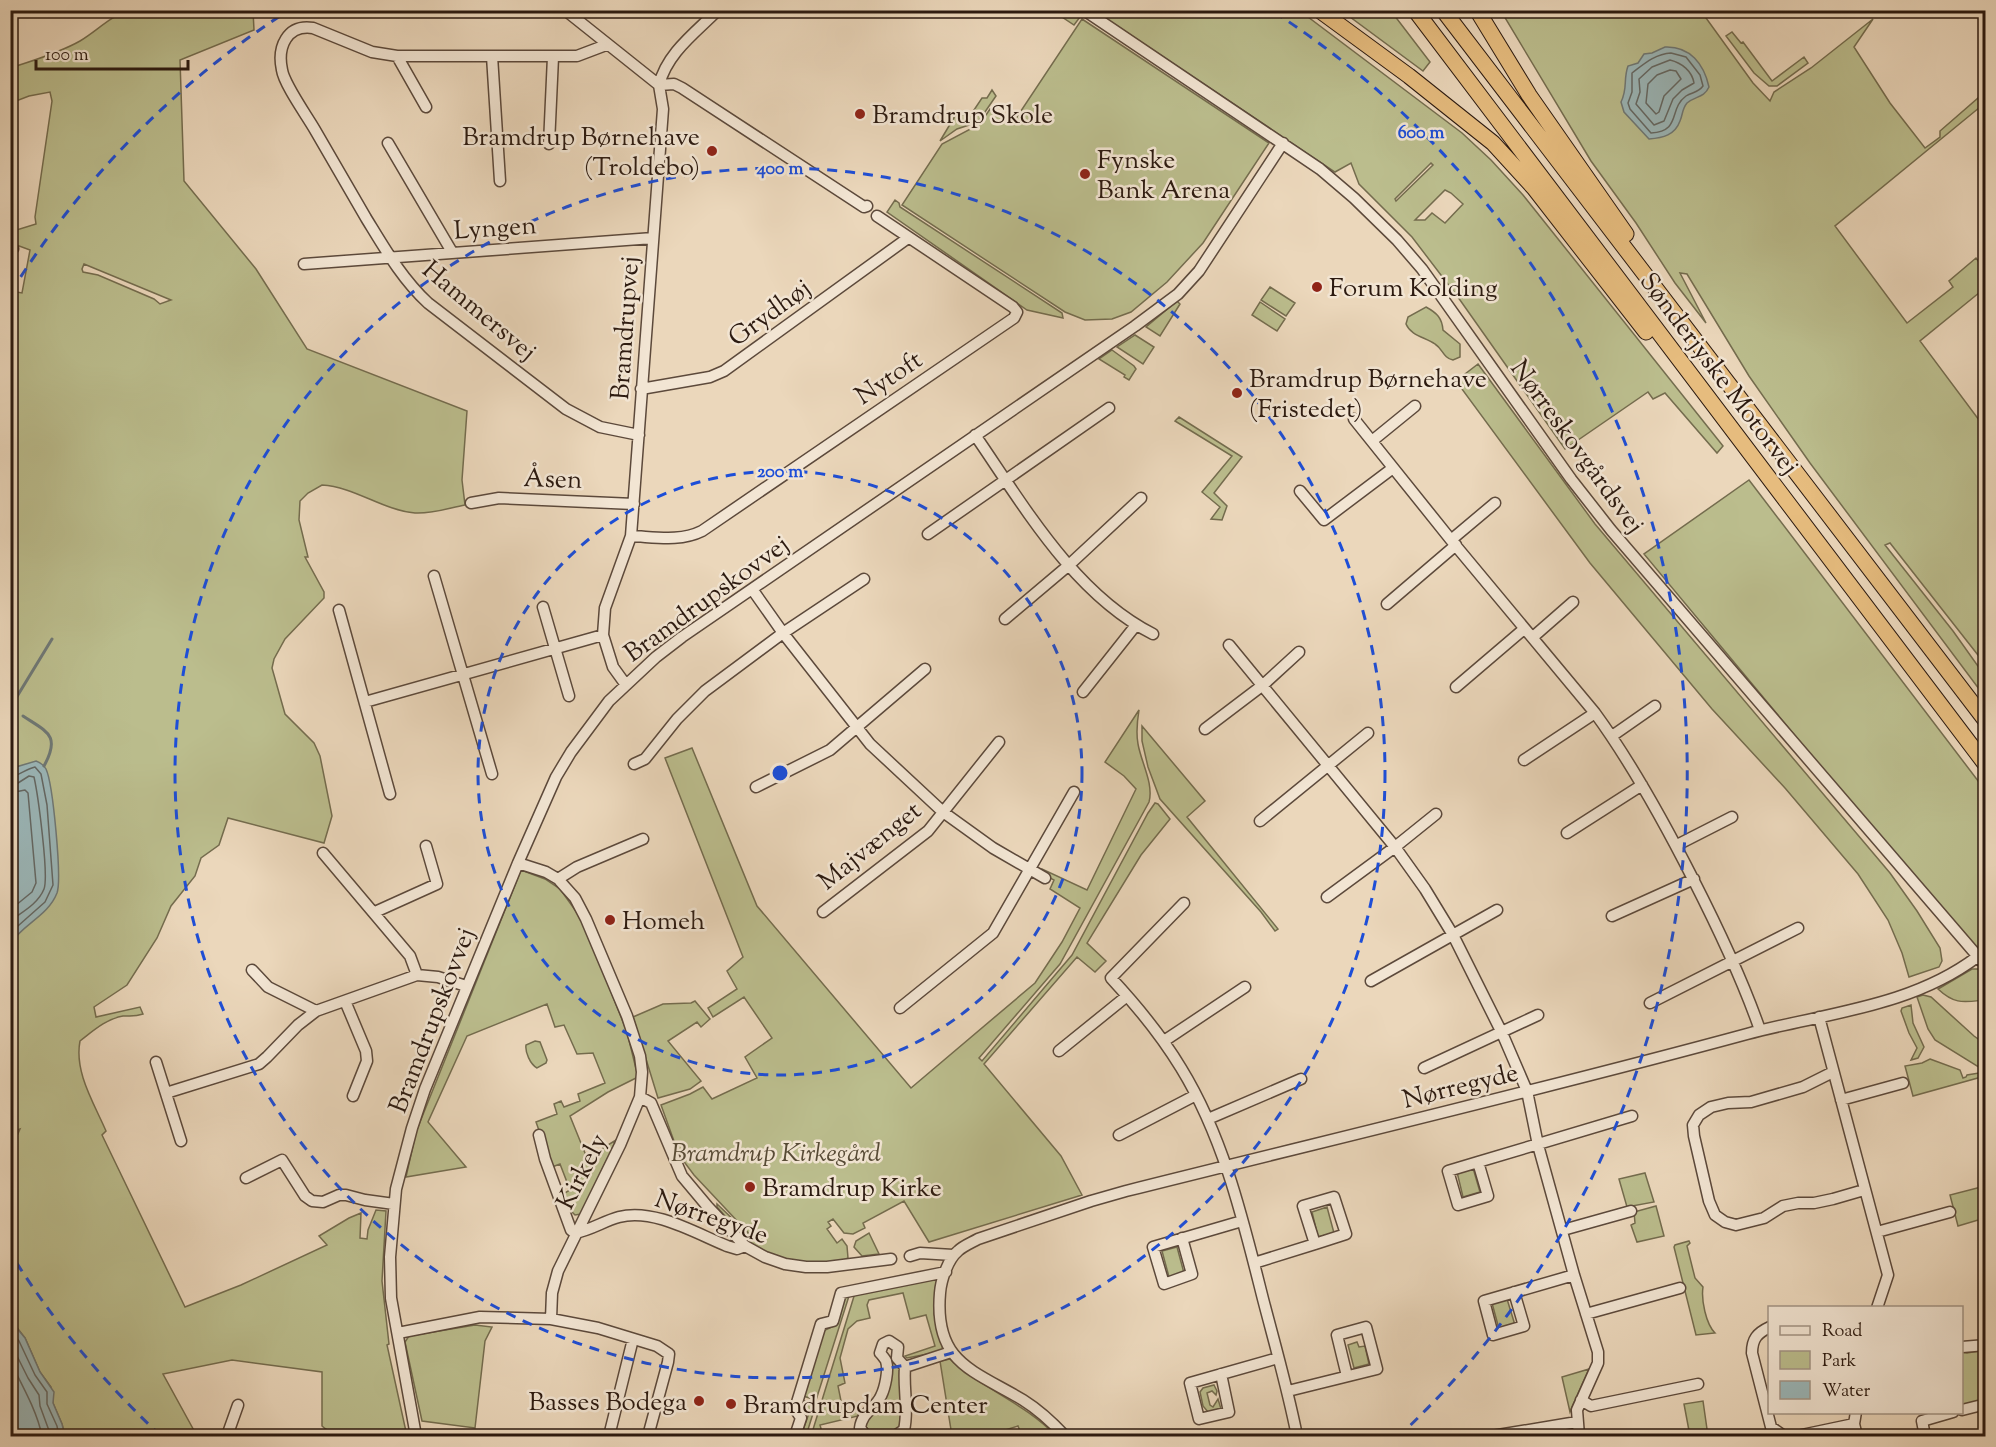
<svg xmlns="http://www.w3.org/2000/svg" width="1996" height="1447" font-family="'Sorts Mill Goudy',serif">
<style>
.green{fill:#bbbd8d;stroke:#746c4e;stroke-width:1.5;fill-rule:evenodd}
.water{fill:#9bb7b9;stroke:#6f7875;stroke-width:1.5}
.lines{fill:none;stroke-linecap:round;stroke-linejoin:round}
.shore{stroke:#646864;stroke-width:1.5}
.stream{stroke:#6f7875;stroke-width:3}
.minor-casing{stroke:#5c493b;stroke-width:13}
.highway-casing{stroke:#2c1a10;stroke-width:17}
.minor{stroke:#f2e5d3;stroke-width:10}
.highway{stroke:#e6bc7e;stroke-width:15}
.ring{fill:none;stroke:#1d4ed8;stroke-width:3;stroke-dasharray:10 8}
.poi-dot{fill:#8f2418;stroke:#f2e5d3;stroke-width:2}
.labels{text-anchor:middle;stroke-width:5;stroke-linejoin:round;paint-order:stroke}
.poi-label{font-size:26px;fill:#2c1a10;stroke:#f2e5d3;text-anchor:start}
.street-label{font-size:26px;fill:#2c1a10;stroke:#f2e5d3}
.park-label{font-size:26px;font-style:italic;fill:#574b36;stroke:#f2e5d3}
.centre{fill:#1d4ed8;stroke:#f2e5d3;stroke-width:3}
.ring-label{font-size:18px;text-anchor:middle;font-weight:bold;fill:#1d4ed8;stroke:#f2e5d3;stroke-width:5;stroke-linejoin:round;paint-order:stroke}
</style>
<rect width="100%" height="100%" fill="#ebd7bb"/>
<filter id="stains"><feTurbulence type="fractalNoise" baseFrequency=".00333" numOctaves="4"/><feColorMatrix values="0 0 0 0 .2 0 0 0 0 .09 0 0 0 0 .02 0 0 0 .5 -.17"/></filter>
<radialGradient id="worn" r=".72"><stop offset=".6" stop-color="#630" stop-opacity="0"/><stop offset="1" stop-color="#630" stop-opacity=".3"/></radialGradient>
<!-- green -->
<path class="green" d="M128,11H253L254,30L180,60L184,181L256,269L307,349L467,411L462,480L465,505C449,508 432,514 415,513C382,510 355,487 322,485L308,493L300,501L299,520L308,557H305L324,592V598L285,639L274,659L272,668L285,714L314,743L320,756L332,816L324,843L228,818L219,845L201,858L195,876L171,906L157,938L127,985L94,1007L96,1017L140,1007L143,1014C135,1017 131,1016 123,1016C106,1019 93,1031 80,1041C74,1072 94,1103 106,1131L102,1135L185,1307L241,1285L327,1245L319,1236L349,1218L361,1213L360,1238L367,1239L368,1230L376,1210L386,1211L382,1281L389,1344L387,1345L407,1436C384,1436 339,1442 322,1426V1372L232,1360L163,1374L197,1436H65L62,1424L53,1403L51,1387L40,1372L25,1338L11,1320L10,1136H17L20,1129L11,1132L10,291L22,293L30,250L11,243L10,232L36,224L35,217L52,101L50,92L29,96L11,103V68C34,60 59,53 80,41C97,31 109,17 128,11ZM84,264L171,300L160,304L154,299L98,275L83,272L82,269Z
M625,11H701L702,17L627,16Z
M1053,11H1070L1080,17L1074,25Z
M1095,11H1300L1462,133L1491,160L1523,195L1723,446L1717,453L1665,393L1653,399L1648,392L1565,449L1460,300L1412,237L1359,184L1351,163L1335,172ZM1431,163L1433,165L1396,201L1395,199ZM1445,190L1451,193L1463,204L1445,223L1432,213L1425,220H1415Z
M1342,11H1391L1430,62L1423,71Z
M1501,11H1701L1753,83L1770,101L1774,92L1811,68L1873,19L1854,47L1890,103L1925,148L1940,137V131L1985,92V103L1835,226L1907,323L1953,287L1949,281L1976,258L1985,270V288L1920,341L1985,428V664L1890,543L1885,545L1953,631L1985,676V697L1810,463L1749,376L1687,274L1680,273L1706,323L1675,283L1636,223L1591,161Z
M1082,19L1269,143L1203,243L1167,282L1131,312L1112,319L1085,320L1065,312L902,205L942,144L980,124L990,109L1013,123Z
M1732,32L1741,43L1743,42L1772,81L1804,57L1808,63L1777,86H1769L1754,73L1726,36Z
M992,90L996,96L978,122L957,129L940,141L955,116L972,113L982,98H987Z
M895,200L899,203L900,207L1062,313L1063,318L1027,310L887,212Z
M1270,287L1295,303L1286,316L1261,300Z
M1177,301L1180,304L1160,336L1146,327Z
M1260,302L1285,319L1277,331L1252,315Z
M1426,307C1437,313 1442,318 1443,330L1460,344V357L1453,360C1443,358 1443,349 1435,344C1425,337 1411,336 1406,324L1408,317Z
M1135,335L1154,347L1143,364L1117,347Z
M1112,350L1134,366L1136,369L1129,380L1124,377L1125,375L1099,359Z
M1478,364L1595,524L1890,873L1917,911L1940,948L1942,961L1939,967L1909,977L1902,953L1888,920L1858,874L1785,788L1712,709L1590,563L1456,381Z
M1179,417L1242,457L1214,493L1227,506L1222,520L1211,519L1220,507L1202,492L1232,456L1175,421Z
M1749,480L1985,790V964L1644,554Z
M1139,710C1137,722 1136,733 1138,744C1141,762 1154,784 1149,802L1060,964L979,1058L982,1061L1072,955L1148,813L1155,803L1158,804L1170,819L1141,855L1087,943L1106,961L1095,972L1077,957L984,1064L1061,1156L1082,1195L929,1242L904,1201L863,1223L865,1228L853,1234L844,1233L833,1219L828,1222L831,1226L827,1229L837,1243L842,1239L847,1246L848,1258C831,1269 775,1263 758,1251C744,1241 729,1220 717,1207V1204L756,1241L694,1175L679,1155L661,1105L690,1094L703,1087L712,1099L757,1078L745,1057L772,1038L744,997L713,1017L708,1008L737,989L727,971L743,957L665,758L692,748L757,906L911,1088L1035,983L1062,942L1080,908L1050,889L1054,880L1036,870L1042,869L1087,890L1136,789L1124,776L1105,762Z
M1142,726L1205,801L1187,817L1278,929L1275,931L1261,912L1160,799L1148,767L1142,741Z
M521,870L545,879L560,889L583,921L627,1032L638,1077L608,1092L570,1116L587,1158L616,1140L581,1214L575,1215L570,1210L563,1194L570,1190L560,1164L552,1167L536,1122L557,1114L554,1104L561,1101L564,1107L580,1101L578,1094L605,1083L593,1053L577,1054L564,1025L555,1027L547,1004L467,1036L428,1122L466,1167L406,1177L416,1132Z
M1972,969H1979L1985,975V1000C1964,1002 1955,1005 1938,989Z
M1923,995L1931,997L1974,1036L1985,1044V1071L1935,1040L1928,1029L1917,997Z
M695,1001L710,1019L701,1027L697,1022L668,1041L701,1081L690,1089L658,1098L633,1017L663,1004L691,1003Z
M1911,1005L1913,1023L1924,1047L1918,1058L1911,1060L1917,1048L1909,1033L1901,1011L1902,1008Z
M535,1041L540,1042L547,1060L546,1063L537,1068C530,1064 525,1052 526,1045Z
M1930,1059L1960,1070L1963,1078L1966,1077L1967,1075L1979,1073L1985,1076L1913,1096L1905,1066L1922,1063Z
M1473,1168L1480,1192L1463,1197L1457,1172Z
M1645,1173L1654,1202L1627,1207L1619,1179Z
M1985,1186V1218L1958,1226L1950,1195Z
M1656,1206L1664,1236L1637,1242L1631,1225L1635,1223L1634,1212Z
M1327,1207L1334,1233L1318,1237L1312,1212Z
M869,1233L879,1254L862,1256L854,1247L856,1241Z
M1689,1241L1690,1243L1687,1246L1695,1278L1703,1287C1701,1300 1706,1324 1715,1333L1696,1335L1674,1247L1675,1245Z
M1177,1247L1184,1273L1169,1277L1162,1251Z
M933,1278L937,1280L934,1314L943,1345L942,1349L938,1352L907,1358L905,1356L935,1346L926,1315L910,1319L903,1293L869,1300L867,1305L870,1318L857,1321L848,1329L840,1358L845,1383L838,1386L843,1411H859L858,1416L820,1425L823,1436H811L855,1293Z
M844,1296H849L816,1400L803,1396L823,1331L834,1326Z
M1507,1299L1515,1325L1499,1329L1492,1303Z
M475,1325L492,1327L485,1341L475,1428L422,1421L405,1342L409,1336Z
M1357,1342L1359,1347L1365,1346L1369,1364L1354,1368L1348,1345Z
M1985,1350V1399L1962,1406V1352L1967,1353Z
M950,1359C982,1389 1025,1403 1056,1436H1022L1018,1426L986,1436H952L940,1361Z
M894,1363L900,1365L903,1400L899,1429L888,1436H872L864,1427L890,1366Z
M1589,1369L1572,1407L1570,1412L1562,1377Z
M1214,1385L1217,1391L1216,1395L1212,1391L1207,1393L1210,1405L1213,1407L1218,1399L1221,1409L1208,1412L1203,1406L1200,1392L1203,1388Z
M801,1399L815,1407L806,1436H801L809,1413L801,1408Z
M1703,1401L1708,1436H1690L1684,1404Z"/>
<!-- water -->
<path class="water" d="M1665,47C1690,46 1704,64 1709,87C1704,98 1695,96 1687,103C1682,109 1683,114 1680,121C1675,135 1663,138 1649,139L1624,112L1621,102C1628,88 1623,80 1628,66L1638,63L1644,54L1652,53Z
M36,761C41,763 44,765 46,769C53,784 62,879 57,893C48,916 23,924 11,943V773L16,767Z
M10,1320L25,1338L40,1372L54,1392L53,1403L62,1424L65,1436H14L11,1432Z"/>
<g class="lines">
<!-- shore -->
<path class="shore" d="M1671,53L1686,57L1700,75L1703,86C1698,93 1692,92 1686,96C1668,109 1682,131 1651,133L1630,109L1628,103L1632,92V73C1644,64 1655,54 1671,53Z
M1670,60C1682,63 1692,71 1694,83L1682,90L1673,99L1664,121L1654,125L1636,104L1640,92L1639,79L1652,67Z
M1670,70L1676,71L1681,79L1664,96L1659,112L1656,114L1646,103L1648,84L1657,75Z
M10,777C18,776 26,769 35,767L41,774L47,805L53,885L45,902L10,933
M10,784L18,783L29,776L34,777C38,795 49,876 44,889C38,904 22,912 10,921
M10,793L25,790L28,793L36,883L32,892L10,910
M10,1329L19,1341L35,1375L47,1392V1404L57,1426L59,1436
M10,1342L28,1378L39,1395L40,1406L51,1436
M10,1361C22,1385 37,1411 42,1436"/>
<!-- stream -->
<path class="stream" d="M10,708L52,639
M23,716C47,732 61,735 44,766"/>
<!-- minor casing -->
<g class="minor-casing">
<path id="minor" d="M565,10L659,85L663,109L631,536L605,608L603,635L613,667L626,685
M718,10C695,33 667,53 659,85L674,84L682,88L864,207L867,206
M1084,10L1320,169L1354,198L1397,240L1422,269L1571,479L1611,530L1986,966
M606,45L577,56H397L372,52L313,28C287,24 277,47 282,70C284,84 307,116 315,130C332,159 349,189 366,218C385,249 402,279 428,303L566,409L600,427L639,435
M397,56L426,107
M492,56L500,181
M388,143L452,252
M549,144L553,57
M10,249H13
M304,264L653,238
M641,389L710,377L724,371L908,238
M1354,419L1451,540L1595,713C1633,765 1664,822 1693,879C1718,928 1742,978 1760,1030
M975,435C1024,506 1074,594 1153,634
M1372,441L1415,406
M1300,491L1324,520L1393,468
M471,503L499,498L634,504
M928,534L1109,408
M631,536C655,537 680,542 702,531L1014,318L1017,312L1013,307L877,216
M1451,540L1495,503
M434,576L492,774
M752,589L783,633L870,744L943,812L993,848L1045,878
M1387,604L1456,545
M543,607L569,696
M339,610L390,794
M1005,619L1069,565L1141,498
M1533,637L1573,602
M1229,645L1395,847L1425,889L1453,935L1502,1033L1527,1091L1538,1145L1574,1275L1598,1352V1363L1577,1410L1579,1436
M1456,687L1524,629
M1083,692L1136,625
M365,702L603,635
M1205,729L1263,685L1299,652
M1612,736L1655,706
M1524,760L1595,713
M634,764L645,759L677,719L705,691L783,633L864,579
M756,787L830,750L925,669
M1260,821L1368,733
M1567,833L1642,785
M1677,845L1732,817
M323,853L410,956L417,975
M518,863L546,872L558,879L575,898L586,919L627,1016L640,1056L642,1072L640,1097L620,1145L558,1271L552,1293L551,1319
M558,879L577,867L643,839
M1327,897L1395,847L1436,814
M1184,903L1111,978C1137,1006 1161,1035 1181,1068C1224,1138 1243,1220 1263,1299C1275,1345 1288,1390 1297,1436
M375,912L437,884L426,846
M823,912L928,831L999,742
M1612,916L1694,879
M252,970L268,987L316,1011
M1371,981L1497,910
M345,1001L366,1051L367,1061L353,1096
M1650,1003L1798,928
M900,1008L993,933L1074,792
M1819,1017L1888,1275L1877,1308
M1164,1041L1245,987
M1059,1051L1127,996
M156,1062L181,1141
M1424,1068L1538,1015
M1833,1072L1803,1087L1751,1102L1728,1103L1711,1107L1699,1115L1693,1125L1694,1136L1709,1201L1715,1215L1725,1222L1736,1225L1764,1218L1783,1206L1798,1203H1814L1833,1199L1864,1190
M166,1093L259,1064L267,1057L298,1025L316,1011L417,975L438,977L466,986
M640,1097L651,1103L682,1176L708,1207L745,1246L765,1257L785,1264L806,1267H827L891,1259
M1841,1100L1903,1083
M1208,1119L1301,1079
M539,1135L545,1159L571,1230L575,1233
M1119,1135L1196,1095
M1478,1162L1448,1171L1458,1205L1488,1196L1478,1162L1632,1116
M246,1178L282,1160L305,1196L312,1201L323,1202L339,1195H346L365,1200L394,1204
M1563,1230L1631,1211
M1877,1232L1950,1212
M575,1233C591,1230 604,1221 619,1217C654,1208 695,1233 727,1246L737,1249L745,1246
M1182,1238L1192,1274L1164,1284L1153,1247L1242,1221
M910,1256L920,1253L953,1255
M1254,1263L1315,1244L1303,1206L1334,1197L1346,1234L1315,1244
M1514,1292L1524,1326L1493,1335L1484,1301L1574,1275
M1586,1314L1680,1288
M1770,1327C1757,1333 1752,1339 1752,1353L1771,1427L1784,1436
M398,1333L480,1317L551,1319L598,1328L657,1346L669,1354L668,1362L648,1436
M1962,1347L1986,1345
M905,1367L951,1352
M1221,1374L1229,1412L1199,1419L1190,1383L1278,1358
M1288,1391L1377,1369L1366,1327L1337,1335L1347,1376
M1581,1400L1591,1406L1698,1384
M1962,1410L1986,1404
M1856,1412L1854,1424L1857,1436
M227,1436L238,1405
M416,1436L391,1298L390,1257L396,1189L412,1128L425,1089L518,863L556,777L571,752L609,701L656,657L682,637L1135,326L1178,294L1199,271L1283,143
M609,1436L633,1339
M795,1436L801,1418L795,1409L821,1324L833,1321L841,1293L946,1272
M866,1436L860,1428C862,1412 875,1409 881,1396C885,1388 889,1370 886,1361C886,1360 881,1354 880,1353L883,1344L889,1341L898,1347L897,1358L905,1367C903,1388 909,1409 904,1430L895,1436
M1065,1436C1052,1422 1039,1410 1023,1400C973,1370 934,1363 940,1293C941,1280 948,1259 958,1251C963,1246 971,1243 978,1239L1091,1201L1126,1191C1333,1139 1541,1090 1747,1034C1825,1013 1911,1007 1977,957
M1492,1436L1577,1422
M1797,1436L1854,1424
M1925,1436L1922,1421L1953,1412"/>
</g>
<!-- highway casing -->
<g class="highway-casing">
<path id="highway" d="M1319,10L1409,76L1493,143L1534,188L1646,332
M1415,10L1986,765
M1443,10L1986,721
M1477,10L1529,95L1626,234"/>
</g>
<!-- minor -->
<use href="#minor" class="minor"/>
<!-- highway -->
<use href="#highway" class="highway"/>
</g>
<!-- distance rings -->
<g class="ring">
<circle cx="780" cy="773" r="302"/>
<circle cx="780" cy="773" r="605"/>
<path d="M161 1436A907 907 0 0 1 11 1254M11 292A907 907 0 0 1 286 12M1274 12A907 907 0 0 1 1399 1436"/>
</g>
<!-- markers -->
<g class="poi-dot">
<circle cx="860" cy="114" r="6"/>
<circle cx="712" cy="151" r="6"/>
<circle cx="1085" cy="174" r="6"/>
<circle cx="1317" cy="287" r="6"/>
<circle cx="1237" cy="393" r="6"/>
<circle cx="610" cy="920" r="6"/>
<circle cx="750" cy="1187" r="6"/>
<circle cx="699" cy="1401" r="6"/>
<circle cx="731" cy="1404" r="6"/>
</g>
<g class="labels">
<!-- poi labels -->
<g class="poi-label">
<text x="872" y="123">Bramdrup Skole</text>
<text x="700" y="145" text-anchor="end">Bramdrup Børnehave<tspan x="700" dy="30">(Troldebo)</tspan></text>
<text x="1097" y="168">Fynske<tspan x="1097" dy="30">Bank Arena</tspan></text>
<text x="1329" y="296">Forum Kolding</text>
<text x="1249" y="387">Bramdrup Børnehave<tspan x="1249" dy="30">(Fristedet)</tspan></text>
<text x="622" y="929">Homeh</text>
<text x="762" y="1196">Bramdrup Kirke</text>
<text x="687" y="1410" text-anchor="end">Basses Bodega</text>
<text x="743" y="1413">Bramdrupdam Center</text>
</g>
<!-- street labels -->
<g class="street-label">
<text transform="translate(495 227) rotate(-4)" y="9">Lyngen</text>
<text transform="translate(480 310) rotate(40)" y="9">Hammersvej</text>
<text transform="translate(769 312) rotate(-36)" y="9">Grydhøj</text>
<text transform="translate(624 328) rotate(-86)" y="9">Bramdrupvej</text>
<text transform="translate(1720 373) rotate(53)" y="9">Sønderjyske Motorvej</text>
<text transform="translate(888 377) rotate(-34)" y="9">Nytoft</text>
<text transform="translate(1578 446) rotate(54)" y="9">Nørreskovgårdsvej</text>
<text transform="translate(553 478) rotate(2)" y="9">Åsen</text>
<text transform="translate(706 598) rotate(-36)" y="9">Bramdrupskovvej</text>
<text transform="translate(869 845) rotate(-39)" y="9">Majvænget</text>
<text transform="translate(431 1020) rotate(-69)" y="9">Bramdrupskovvej</text>
<text transform="translate(1460 1085) rotate(-14)" y="9">Nørregyde</text>
<text transform="translate(581 1171) rotate(-63)" y="9">Kirkely</text>
<text transform="translate(712 1216) rotate(19)" y="9">Nørregyde</text>
</g>
<!-- park labels -->
<g class="park-label">
<text x="776" y="1161">Bramdrup Kirkegård</text>
</g>
</g>
<circle cx="780" cy="773" r="9" class="centre"/>
<g class="ring-label">
<text x="1421" y="138">600 m</text>
<text x="780" y="174">400 m</text>
<text x="780" y="477">200 m</text>
</g>
<!-- margin -->
<rect width="1996" height="1447" fill="none" stroke="#ebd7bb" stroke-width="36"/>
<rect x="12" y="12" width="1972" height="1423" fill="none" stroke="#2c1a10" stroke-width="3"/>
<rect x="18" y="18" width="1960" height="1411" fill="none" stroke="#2c1a10" stroke-width="1.5"/>
<!-- legend -->
<rect x="1768" y="1306" width="195" height="108" fill="#f2e5d3" stroke="#a39485" stroke-width="1.5"/>
<rect x="1780" y="1326" width="30" height="9" fill="#f2e5d3" stroke="#a39485" stroke-width="1.5"/>
<text x="1822" y="1336" font-size="18" fill="#2c1a10">Road</text>
<rect x="1780" y="1351" width="30" height="18" fill="#bbbd8d" stroke="#a39485" stroke-width="1.5"/>
<text x="1822" y="1366" font-size="18" fill="#2c1a10">Park</text>
<rect x="1780" y="1381" width="30" height="18" fill="#9bb7b9" stroke="#a39485" stroke-width="1.5"/>
<text x="1822" y="1396" font-size="18" fill="#2c1a10">Water</text>
<!-- scale -->
<path d="M36 60v9h152v-9" fill="none" stroke="#2c1a10" stroke-width="3"/>
<text x="45" y="60" font-size="18" fill="#2c1a10" stroke="#f2e5d3" stroke-width="4.5" paint-order="stroke">100 m</text>
<rect width="100%" height="100%" filter="url(#stains)"/>
<rect width="100%" height="100%" fill="url(#worn)"/>
</svg>
